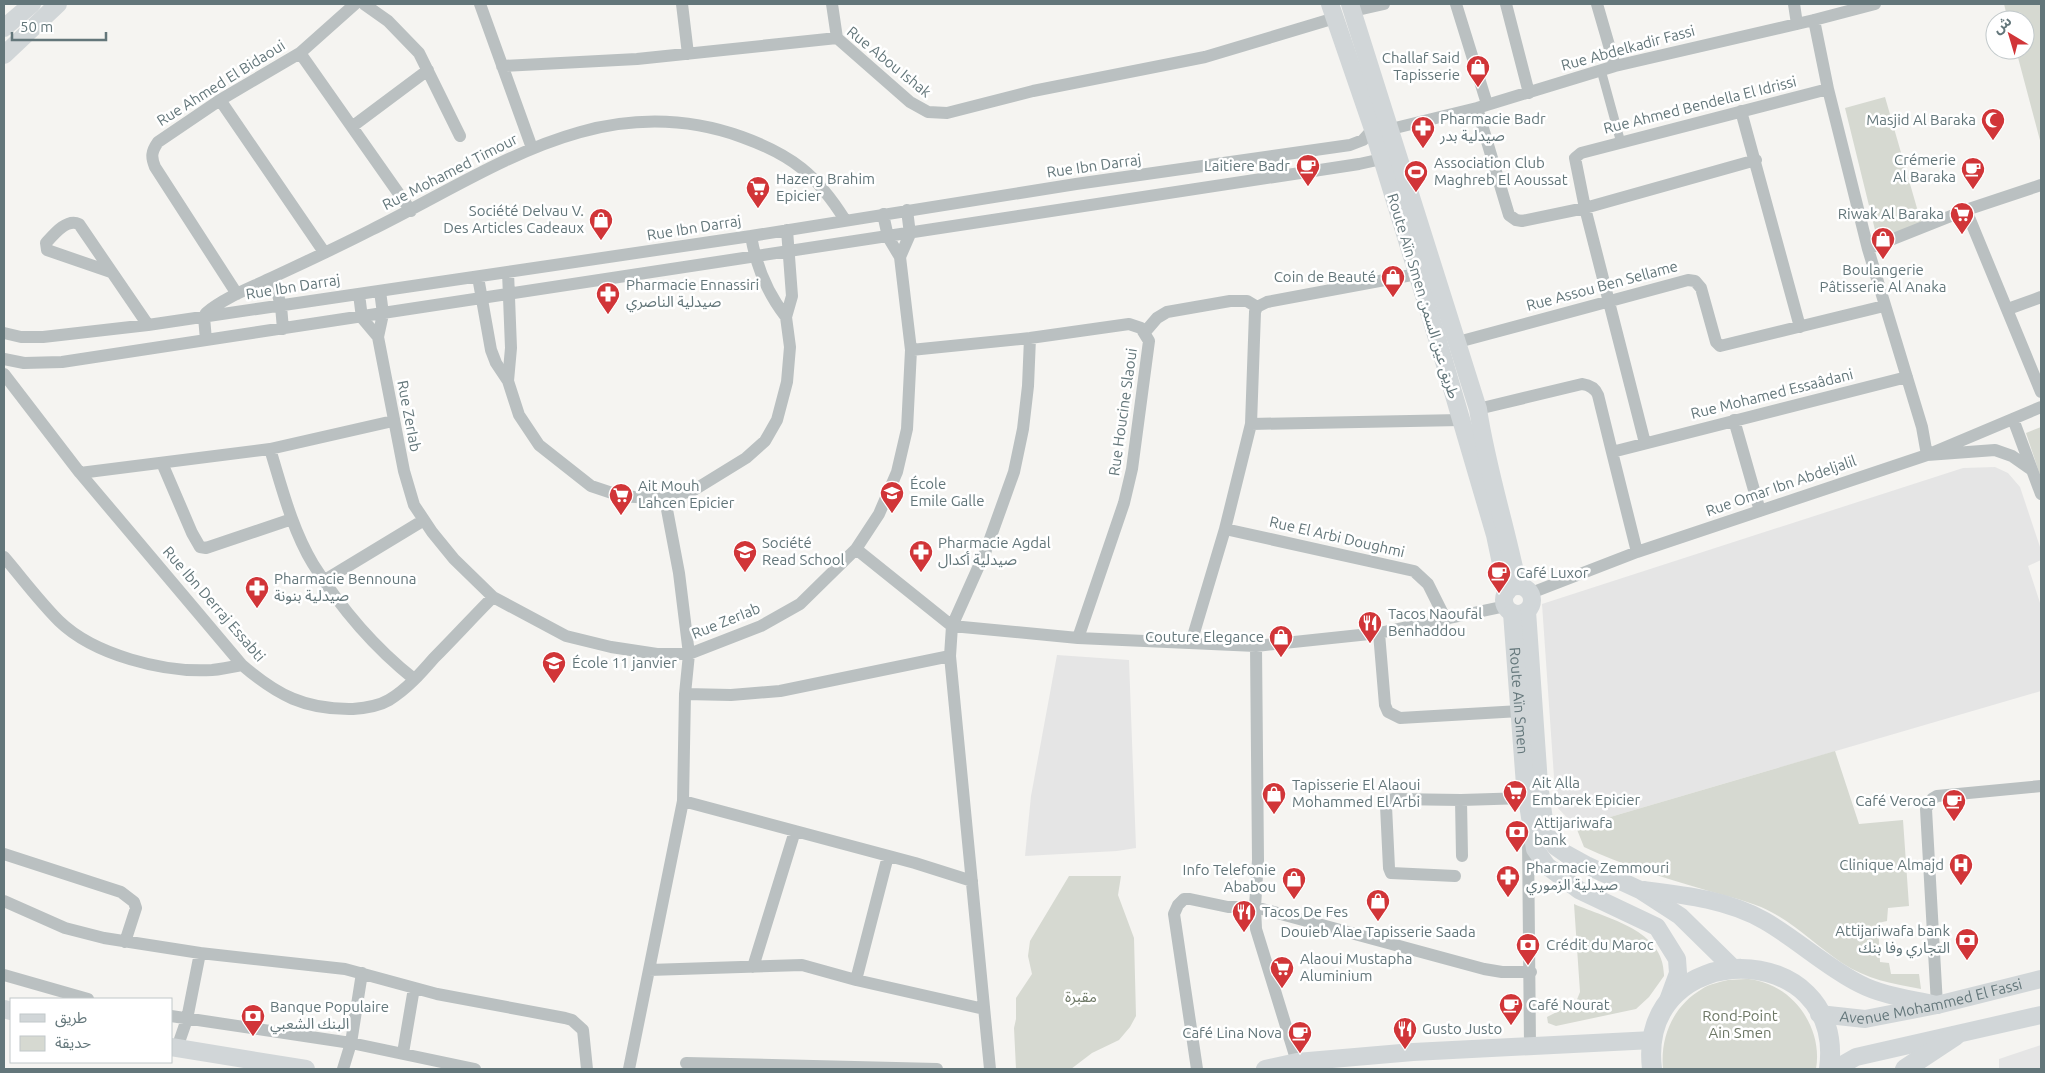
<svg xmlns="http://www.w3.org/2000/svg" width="2045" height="1073" font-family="Ubuntu,'Noto Sans Arabic',sans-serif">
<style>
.built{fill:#e5e5e5}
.green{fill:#d6d9d1}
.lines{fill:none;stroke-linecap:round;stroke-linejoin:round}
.pedestrian{stroke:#bac0c1;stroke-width:9}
.minor{stroke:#bac0c1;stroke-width:12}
.secondary{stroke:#d1d6d8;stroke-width:18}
.trunk{stroke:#d1d6d8;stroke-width:20}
.labels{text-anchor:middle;stroke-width:5;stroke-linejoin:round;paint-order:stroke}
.street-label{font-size:15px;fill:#63767a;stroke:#fff}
.poi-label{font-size:15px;fill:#63767a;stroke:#fff;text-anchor:start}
.park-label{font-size:15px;fill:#6d7765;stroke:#fff}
</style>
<rect width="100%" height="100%" fill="#f5f4f1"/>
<!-- built -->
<path class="built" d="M1995,467L2008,473L2020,487L2041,550V560L2028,566L2041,606V691L1576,827L1556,806L1542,604L1963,468Z
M1057,655L1129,660L1136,848L1117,851L1025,856L1031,796Z
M2041,1045V1069H1999V1059Z"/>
<!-- green -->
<path class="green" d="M2004,4H2041V144L2016,50H2025V20H2008Z
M1885,97L1923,229L1882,241L1878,238L1875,230L1845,108Z
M2041,427V478L2026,433Z
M1835,751L1859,824L1903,820L1909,906L1888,908L1887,921L1878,923L1880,962L1889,963L1891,974H1919L1921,989C1893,984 1866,979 1842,963C1815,945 1791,920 1761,907C1741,899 1722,895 1702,889C1662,877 1622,865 1584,847L1576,827Z
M1069,876H1121L1118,895L1134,938L1136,1016L1130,1027L1119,1040L1092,1053L1071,1069H1016L1014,1028L1016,1019V998L1032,974L1028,956L1030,941Z
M1574,904C1608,919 1665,930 1664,976L1649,997L1636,1009L1556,1026L1548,1023L1547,1017L1576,1002L1580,992Z
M1728,980C1736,980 1747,978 1755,980C1795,988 1823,1029 1816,1069H1663C1660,1037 1673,1006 1702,989C1709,984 1720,982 1728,980Z"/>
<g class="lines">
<!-- pedestrian -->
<path class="pedestrian" d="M1601,70L1621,143"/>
<!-- minor -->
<path class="minor" d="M364,4L388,21L419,53L460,136
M480,4L532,148
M682,4L688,54
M832,4L837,38
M1456,4L1487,104
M1506,4L1529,93
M1597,4L1615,66
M1794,4L1797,24
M1353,11L1384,4
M1814,20L1828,89L1868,249L1922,427L1927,455L1995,450L2012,456L2032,470
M300,53L411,211
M502,66L637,59L837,38L910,102L928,112L947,113L1033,91L1205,57L1335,18
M220,100L324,252
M1477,108L1509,215L1516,220L1522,221L1585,208L1756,160
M1741,111L1800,327
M353,126L428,70
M1391,129L1477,108L1615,66L1814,20L1875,4
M1966,210L2041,392
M751,236C756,265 768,294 786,317
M1868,249L1966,210L2041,185
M900,257L910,234L907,210
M111,272L47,250L46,243C54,234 67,218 79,224L148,325
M273,277L281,306L283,329
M478,277L491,350L496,363L508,381L519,415L539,445L591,486L621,496L665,499L694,490L746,458L765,441L777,420L787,382L790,347L786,317L792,296L787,230
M380,291L383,314L378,337L404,471L414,505L432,532L454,559L493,597L566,636L611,647L657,654H689L761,626L800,604L856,549L879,514L897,472L907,429L911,350L900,257L888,237L883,214
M237,294L155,167C151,157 151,152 158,142L220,100L300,53L355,4
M359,294L362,318L378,337
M2008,309L2041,297
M1145,332L1157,318L1167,312L1230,301H1247L1257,307
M4,333L21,337H43L148,325L751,236L1076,184L1350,145L1363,140L1373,129
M206,340L204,317L206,313C224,298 248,289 269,279C303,263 338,247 371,230C491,171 601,86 742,137C792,155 817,175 845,220
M1458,342L1688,280L1695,281L1701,288L1716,342L1720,346L1884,306
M911,350L1030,338L1129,324L1141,328L1149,341L1132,469L1124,503L1078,638
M4,359L24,363L62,362L1359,164L1382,159
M4,374L80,473L242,665C277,695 305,710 353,709C365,708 379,706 389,700C407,689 421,673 434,658C454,638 473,617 493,597
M508,381L511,348L508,272
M1478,409L1582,384C1590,385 1595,388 1598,395L1612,452
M2013,419L2041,494
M1734,420L1760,511
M1251,424L1461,420
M1645,443L1585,208L1575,158L1581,153L1828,89
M270,449C282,488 292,529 313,564C340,607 375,648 414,679
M162,463L192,533L200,547L206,548L292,519
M80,473L270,449L393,421
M1225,529L1414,571L1428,584L1446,620
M856,549L952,626L1078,638L1256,646L1379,633L1506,606
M1637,552L1612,452L1907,377
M4,557C22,578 39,601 59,621C94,655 164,673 212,670C222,669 232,667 242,665
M325,580L424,520
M1531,593L1637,552L1927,455L2041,407
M1379,633L1385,705L1388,712L1400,718L1520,711
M1191,643L1225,529L1251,424L1255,312L1257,307L1267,302L1417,274
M1256,646L1258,860L1255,907L1256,929L1297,1062
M685,694L731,695L780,691L950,656
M683,801L915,863L972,881
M1528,838L1530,1046
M4,854L121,892L134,902L136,908L125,942
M1462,856L1461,800L1526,798
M1455,876L1391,873L1389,868L1386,806L1389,800L1393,799L1461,800
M4,901L65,928L104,938L200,953L345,969L437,994L565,1018L572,1020L583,1030L587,1069
M753,967L795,831
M649,970L802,965L856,980L984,1009
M4,975L88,999
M856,980L888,856
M1937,1005L1926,809L1932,799L1937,796L2041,786
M171,1016L351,1043L475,1069
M177,1048L187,1019L200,953
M403,1053L414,988
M686,1063L937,1069
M343,1069L351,1043L362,973
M629,1069L683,801L685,694L689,654L679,573L665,499
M990,1069L950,656L952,626L986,550L1014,472L1023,429L1028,386L1030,338
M1197,1069L1174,914L1178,905L1184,899H1190L1228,907H1255L1484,969L1502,972H1531"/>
<!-- secondary -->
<g class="secondary">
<path d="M1330,4L1373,129L1441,351L1495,535L1507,592"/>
<path d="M1350,4L1478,409C1487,469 1506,526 1518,586"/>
<path d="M4,28L32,4"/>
<path d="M4,55L58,4"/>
<circle cx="1518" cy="600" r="14"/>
<path d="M1527,611L1539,784L1546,834L1556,847L1566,854L1586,865L1640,890L1680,916L1733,968"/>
<path id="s1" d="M1512,613L1525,785L1535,849L1547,866L1579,890L1657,927L1677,959L1678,973L1667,1003"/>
<path d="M1644,890C1685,895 1729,900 1765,921C1798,940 1826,967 1860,984C1883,996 1912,999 1937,1005"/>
<path d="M4,1009L11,1011"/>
<path id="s2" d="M1819,1014L1865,1019L1937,1005L2041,979"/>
<path d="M171,1047L306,1069"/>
<path d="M1265,1069L1297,1062L1413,1052L1653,1040"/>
<path d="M1835,1069L1856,1057L2041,1015"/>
</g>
<!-- trunk -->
<path class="trunk" d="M1652,1069C1636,935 1847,936 1829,1069
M1905,1069L1955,1036"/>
</g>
<!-- icons -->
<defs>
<g id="shop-pin" transform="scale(1.25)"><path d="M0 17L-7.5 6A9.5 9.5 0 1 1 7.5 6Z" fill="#d13538" stroke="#fff"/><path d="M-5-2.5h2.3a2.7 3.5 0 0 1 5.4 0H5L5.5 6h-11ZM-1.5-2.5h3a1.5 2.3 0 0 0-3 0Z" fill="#fff"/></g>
<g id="mosque-pin" transform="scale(1.25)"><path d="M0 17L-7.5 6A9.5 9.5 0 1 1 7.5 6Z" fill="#d13538" stroke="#fff"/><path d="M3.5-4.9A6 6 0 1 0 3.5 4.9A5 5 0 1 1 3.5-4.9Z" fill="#fff"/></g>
<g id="pharmacy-pin" transform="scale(1.25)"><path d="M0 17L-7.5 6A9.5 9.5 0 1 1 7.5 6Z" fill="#d13538" stroke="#fff"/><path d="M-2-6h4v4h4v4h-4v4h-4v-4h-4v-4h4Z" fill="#fff"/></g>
<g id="cafe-pin" transform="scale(1.25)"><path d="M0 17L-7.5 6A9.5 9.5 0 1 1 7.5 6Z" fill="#d13538" stroke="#fff"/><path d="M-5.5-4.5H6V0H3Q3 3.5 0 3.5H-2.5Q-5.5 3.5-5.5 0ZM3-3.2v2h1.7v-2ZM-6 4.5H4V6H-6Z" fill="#fff"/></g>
<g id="stadium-pin" transform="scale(1.25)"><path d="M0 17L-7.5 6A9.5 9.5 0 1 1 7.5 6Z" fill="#d13538" stroke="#fff"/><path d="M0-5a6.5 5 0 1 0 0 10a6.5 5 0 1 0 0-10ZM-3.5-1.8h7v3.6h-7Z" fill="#fff"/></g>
<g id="supermarket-pin" transform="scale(1.25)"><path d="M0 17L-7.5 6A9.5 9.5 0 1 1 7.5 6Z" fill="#d13538" stroke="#fff"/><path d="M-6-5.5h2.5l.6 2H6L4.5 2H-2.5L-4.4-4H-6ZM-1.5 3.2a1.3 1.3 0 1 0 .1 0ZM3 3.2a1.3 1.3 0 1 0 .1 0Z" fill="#fff"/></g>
<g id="school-pin" transform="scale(1.25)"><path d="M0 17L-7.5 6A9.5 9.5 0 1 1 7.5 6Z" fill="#d13538" stroke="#fff"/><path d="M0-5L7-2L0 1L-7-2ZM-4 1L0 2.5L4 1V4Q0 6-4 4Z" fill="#fff"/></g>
<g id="restaurant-pin" transform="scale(1.25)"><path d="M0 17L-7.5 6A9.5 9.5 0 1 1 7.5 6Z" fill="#d13538" stroke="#fff"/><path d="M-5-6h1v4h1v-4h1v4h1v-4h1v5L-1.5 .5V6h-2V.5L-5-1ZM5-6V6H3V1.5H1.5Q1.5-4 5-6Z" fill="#fff"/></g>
<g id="bank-pin" transform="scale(1.25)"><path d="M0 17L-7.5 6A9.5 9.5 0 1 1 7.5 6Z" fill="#d13538" stroke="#fff"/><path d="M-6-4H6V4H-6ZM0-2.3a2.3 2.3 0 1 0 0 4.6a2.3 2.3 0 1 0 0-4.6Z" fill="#fff"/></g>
<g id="hospital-pin" transform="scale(1.25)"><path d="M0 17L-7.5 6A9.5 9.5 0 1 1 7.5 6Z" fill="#d13538" stroke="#fff"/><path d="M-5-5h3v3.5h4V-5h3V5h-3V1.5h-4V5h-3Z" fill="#fff"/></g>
</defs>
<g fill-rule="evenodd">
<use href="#shop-pin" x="1478" y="67"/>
<use href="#mosque-pin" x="1993" y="120"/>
<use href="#pharmacy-pin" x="1423" y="128"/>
<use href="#cafe-pin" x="1308" y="166"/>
<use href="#cafe-pin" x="1973" y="169"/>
<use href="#stadium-pin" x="1416" y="172"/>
<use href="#supermarket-pin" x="758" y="188"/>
<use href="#supermarket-pin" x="1962" y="214"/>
<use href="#shop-pin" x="601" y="220"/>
<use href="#shop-pin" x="1883" y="239"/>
<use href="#shop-pin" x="1393" y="277"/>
<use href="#pharmacy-pin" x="608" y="294"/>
<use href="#school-pin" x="892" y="493"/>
<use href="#supermarket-pin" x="621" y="495"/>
<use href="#school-pin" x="745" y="552"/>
<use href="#pharmacy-pin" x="921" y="552"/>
<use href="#cafe-pin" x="1499" y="573"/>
<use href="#pharmacy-pin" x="257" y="588"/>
<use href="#restaurant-pin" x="1370" y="623"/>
<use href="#shop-pin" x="1281" y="637"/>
<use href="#school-pin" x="554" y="663"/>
<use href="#supermarket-pin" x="1515" y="792"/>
<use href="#shop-pin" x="1274" y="794"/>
<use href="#cafe-pin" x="1954" y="801"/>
<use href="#bank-pin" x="1517" y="832"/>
<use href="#hospital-pin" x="1961" y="865"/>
<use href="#pharmacy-pin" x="1508" y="877"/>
<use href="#shop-pin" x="1294" y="879"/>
<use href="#shop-pin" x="1378" y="901"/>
<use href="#restaurant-pin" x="1244" y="912"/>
<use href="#bank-pin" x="1967" y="940"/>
<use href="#bank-pin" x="1528" y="945"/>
<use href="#supermarket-pin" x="1282" y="968"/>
<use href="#cafe-pin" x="1511" y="1005"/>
<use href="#bank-pin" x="253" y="1016"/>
<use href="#restaurant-pin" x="1405" y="1029"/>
<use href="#cafe-pin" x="1300" y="1033"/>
</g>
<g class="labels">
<!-- street labels -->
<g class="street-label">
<text transform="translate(1628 48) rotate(-15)" y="5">Rue Abdelkadir Fassi</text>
<text transform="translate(889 62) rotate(39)" y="5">Rue Abou Ishak</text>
<text transform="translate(221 83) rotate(-32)" y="5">Rue Ahmed El Bidaoui</text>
<text transform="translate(1700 105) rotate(-14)" y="5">Rue Ahmed Bendella El Idrissi</text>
<text transform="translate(1094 166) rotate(-8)" y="5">Rue Ibn Darraj</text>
<text transform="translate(450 172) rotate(-27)" y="5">Rue Mohamed Timour</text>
<text transform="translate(694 228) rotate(-9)" y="5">Rue Ibn Darraj</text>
<text transform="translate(1602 286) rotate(-15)" y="5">Rue Assou Ben Sellame</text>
<text transform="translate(293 287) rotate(-9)" y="5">Rue Ibn Darraj</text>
<text transform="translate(1423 296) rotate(73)" y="5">Route Aïn Smen طريق عين السمن</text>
<text transform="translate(1772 394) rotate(-14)" y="5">Rue Mohamed Essaâdani</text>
<text transform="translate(1123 412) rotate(-82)" y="5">Rue Houcine Slaoui</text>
<text transform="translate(409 416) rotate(79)" y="5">Rue ZerIab</text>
<text transform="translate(1781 486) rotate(-19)" y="5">Rue Omar Ibn Abdeljalil</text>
<text transform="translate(1337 537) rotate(13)" y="5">Rue El Arbi Doughmi</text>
<text transform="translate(214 604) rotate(49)" y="5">Rue Ibn Derraj Essabti</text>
<text transform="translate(726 621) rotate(-22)" y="5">Rue ZerIab</text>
<text dy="5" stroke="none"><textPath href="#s1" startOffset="88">Route Aïn Smen</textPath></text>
<text dy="5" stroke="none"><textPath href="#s2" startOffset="114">Avenue Mohammed El Fassi</textPath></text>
</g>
<!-- poi labels -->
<g class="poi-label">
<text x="1460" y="63" text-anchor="end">Challaf Said<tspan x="1460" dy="17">Tapisserie</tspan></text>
<text x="1440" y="124">Pharmacie Badr<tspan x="1440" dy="17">صيدلية بدر</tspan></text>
<text x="1976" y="125" text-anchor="end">Masjid Al Baraka</text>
<text x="1956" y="165" text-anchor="end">Crémerie<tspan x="1956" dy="17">Al Baraka</tspan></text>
<text x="1434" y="168">Association Club<tspan x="1434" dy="17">Maghreb El Aoussat</tspan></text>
<text x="1290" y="171" text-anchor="end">Laitiere Badr</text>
<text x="776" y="184">Hazerg Brahim<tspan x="776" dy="17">Epicier</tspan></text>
<text x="584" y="216" text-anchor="end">Société Delvau V.<tspan x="584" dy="17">Des Articles Cadeaux</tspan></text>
<text x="1944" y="219" text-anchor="end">Riwak Al Baraka</text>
<text x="1883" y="275" text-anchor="middle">Boulangerie<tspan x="1883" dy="17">Pâtisserie Al Anaka</tspan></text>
<text x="1376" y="282" text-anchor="end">Coin de Beauté</text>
<text x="626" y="290">Pharmacie Ennassiri<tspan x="626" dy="17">صيدلية الناصري</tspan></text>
<text x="910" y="489">École<tspan x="910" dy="17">Emile Galle</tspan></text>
<text x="638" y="491">Ait Mouh<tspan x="638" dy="17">Lahcen Epicier</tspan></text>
<text x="762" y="548">Société<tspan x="762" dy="17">Read School</tspan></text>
<text x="938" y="548">Pharmacie Agdal<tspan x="938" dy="17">صيدلية أكدال</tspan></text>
<text x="1516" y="578">Café Luxor</text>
<text x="274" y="584">Pharmacie Bennouna<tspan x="274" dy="17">صيدلية بنونة</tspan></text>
<text x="1388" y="619">Tacos Naoufal<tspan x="1388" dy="17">Benhaddou</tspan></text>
<text x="1264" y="642" text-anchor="end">Couture Elegance</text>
<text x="572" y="668">École 11 janvier</text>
<text x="1532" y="788">Ait Alla<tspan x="1532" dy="17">Embarek Epicier</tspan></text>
<text x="1292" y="790">Tapisserie El Alaoui<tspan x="1292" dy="17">Mohammed El Arbi</tspan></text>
<text x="1936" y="806" text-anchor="end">Café Veroca</text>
<text x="1534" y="828">Attijariwafa<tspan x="1534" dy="17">bank</tspan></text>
<text x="1944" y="870" text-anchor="end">Clinique Almajd</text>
<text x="1526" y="873">Pharmacie Zemmouri<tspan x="1526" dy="17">صيدلية الزموري</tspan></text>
<text x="1276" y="875" text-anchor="end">Info Telefonie<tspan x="1276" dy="17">Ababou</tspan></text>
<text x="1262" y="917">Tacos De Fes</text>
<text x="1950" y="936" text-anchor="end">Attijariwafa bank<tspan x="1950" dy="17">التجاري وفا بنك</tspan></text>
<text x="1378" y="937" text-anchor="middle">Douieb Alae Tapisserie Saada</text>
<text x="1546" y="950">Crédit du Maroc</text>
<text x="1300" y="964">Alaoui Mustapha<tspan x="1300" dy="17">Aluminium</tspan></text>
<text x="1528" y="1010">Café Nourat</text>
<text x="270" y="1012">Banque Populaire<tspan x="270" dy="17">البنك الشعبي</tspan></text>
<text x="1422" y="1034">Gusto Justo</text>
<text x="1282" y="1038" text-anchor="end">Café Lina Nova</text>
</g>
<!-- park labels -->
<g class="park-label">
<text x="1081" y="1002">مقبرة</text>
<text x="1740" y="1021">Rond-Point<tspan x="1740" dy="17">Ain Smen</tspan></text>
</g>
</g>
<!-- border -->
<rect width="2045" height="1073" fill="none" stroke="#63767a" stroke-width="10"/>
<!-- legend -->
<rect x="10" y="998" width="162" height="65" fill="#ffffff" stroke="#c1c8ca"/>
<rect x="20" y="1014" width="25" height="8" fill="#d1d6d8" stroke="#c1c8ca"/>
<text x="55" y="1023" font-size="15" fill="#63767a">طريق</text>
<rect x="20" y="1036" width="25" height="15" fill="#d6d9d1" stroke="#c1c8ca"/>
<text x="55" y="1048" font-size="15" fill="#63767a">حديقة</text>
<!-- north arrow -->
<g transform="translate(2010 35) rotate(322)"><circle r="24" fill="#ffffff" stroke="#c1c8ca"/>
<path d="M0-4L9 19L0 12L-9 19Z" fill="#d13538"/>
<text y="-8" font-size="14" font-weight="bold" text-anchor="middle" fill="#63767a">ش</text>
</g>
<!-- scale -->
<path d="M12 32v8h94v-8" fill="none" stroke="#63767a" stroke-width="2.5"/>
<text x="20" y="32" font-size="15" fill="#63767a" stroke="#ffffff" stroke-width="4" paint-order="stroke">50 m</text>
</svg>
